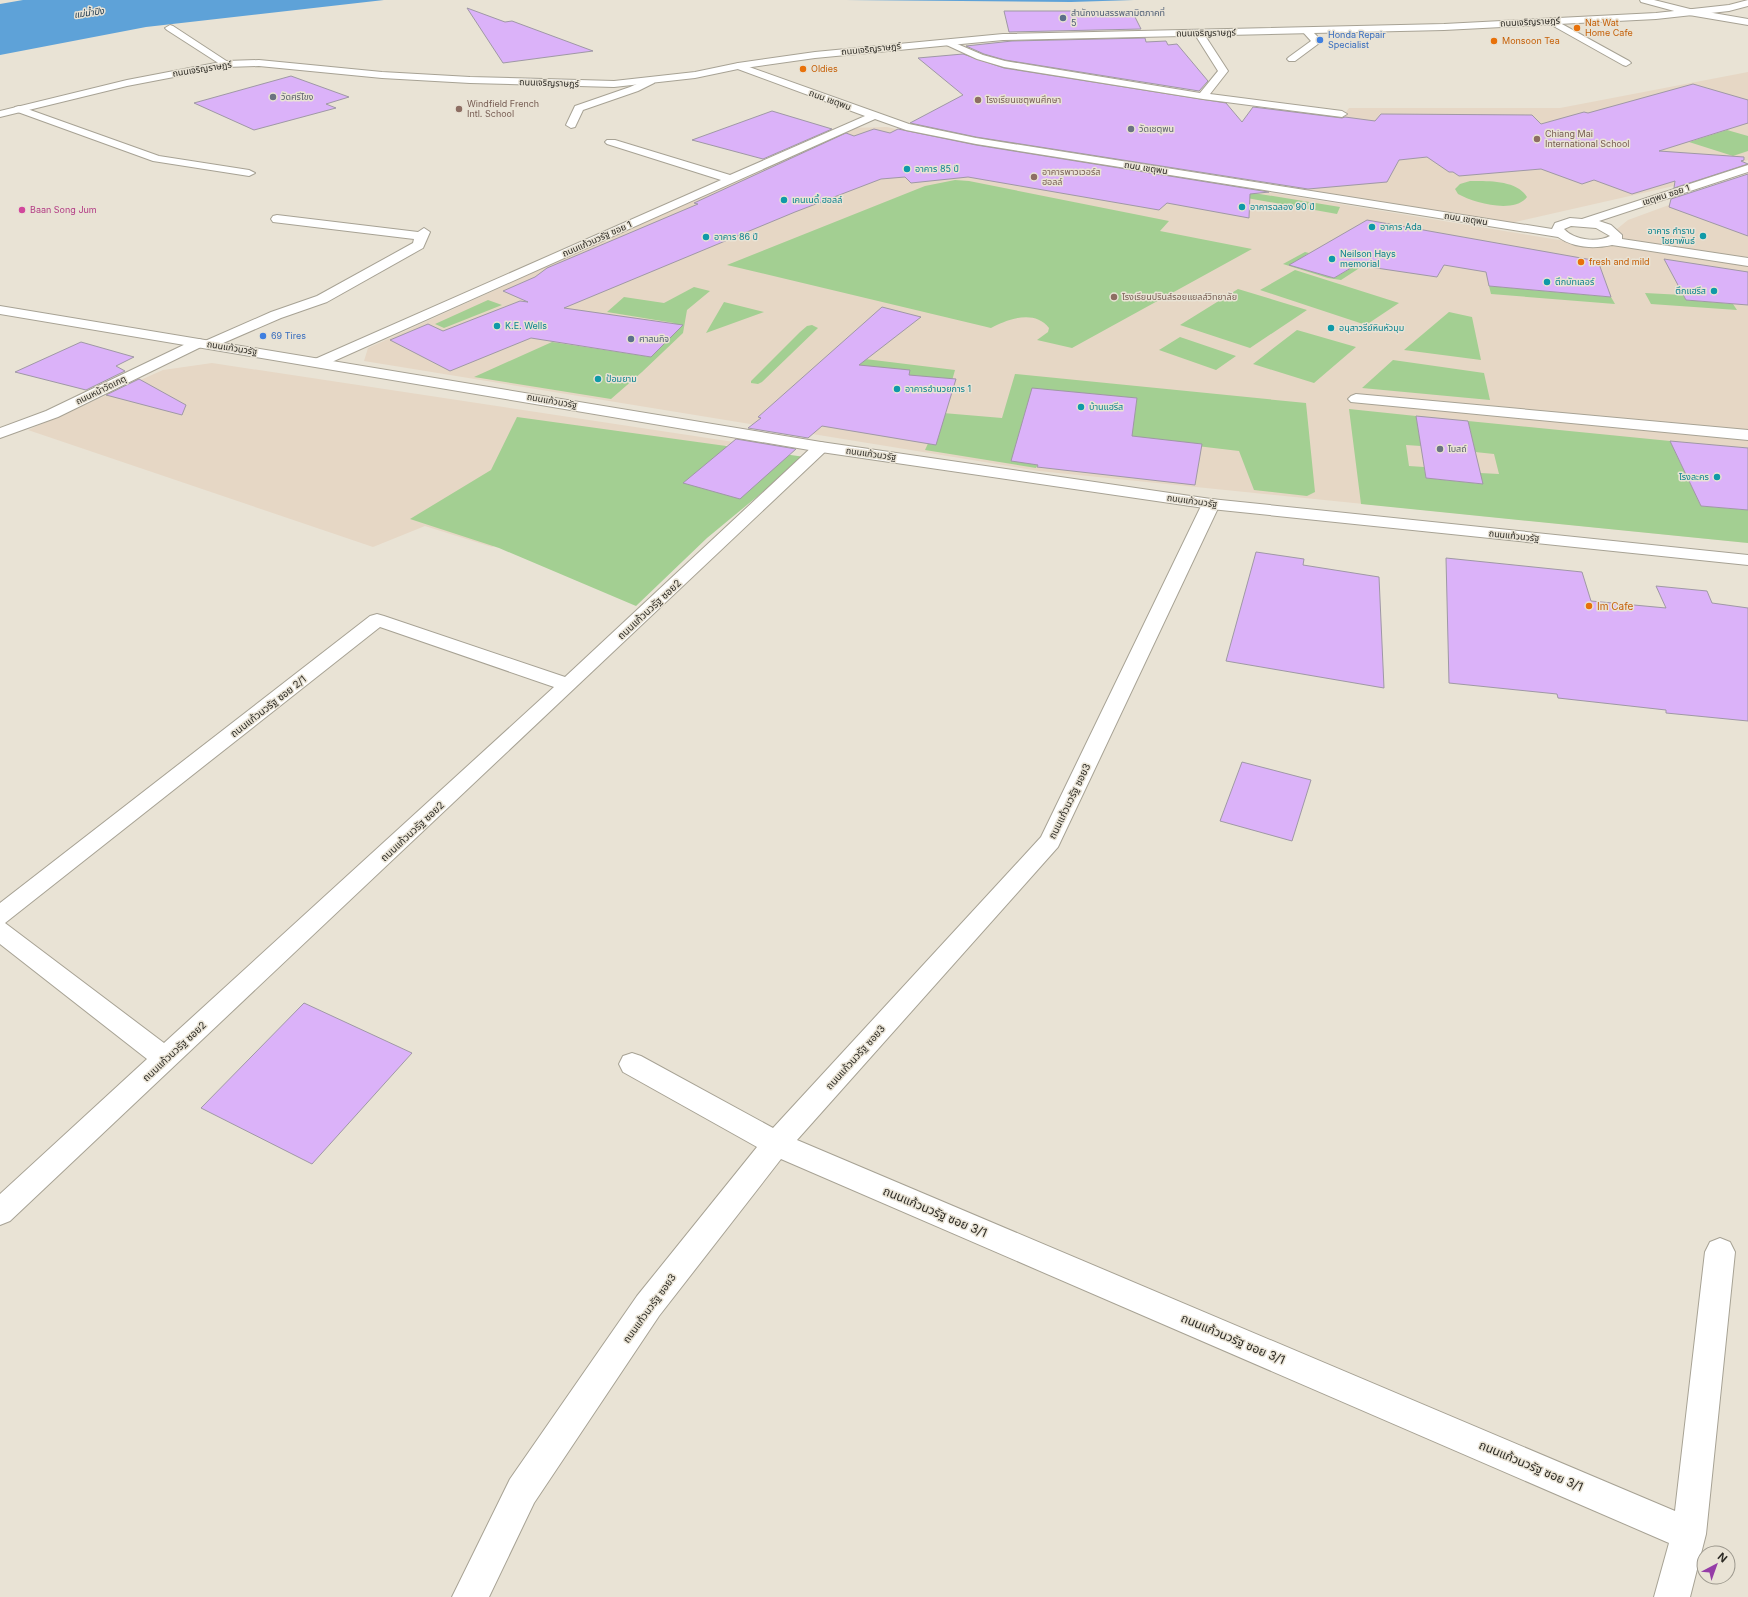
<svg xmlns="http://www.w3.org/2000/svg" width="1748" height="1597" font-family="Inter,'Noto Sans Thai',sans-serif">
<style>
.education{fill:#e6d7c5}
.green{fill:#a3cf92}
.water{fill:#5ea2d8}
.building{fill:#dbb2f9;stroke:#9f98a5}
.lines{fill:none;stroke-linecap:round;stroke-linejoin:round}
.pedestrian-casing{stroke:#a7a294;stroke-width:2}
.minor-casing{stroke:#a7a294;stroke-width:2}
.tertiary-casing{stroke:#a7a294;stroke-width:2}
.secondary-casing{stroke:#a7a294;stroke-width:2}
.pedestrian{fill:#fff;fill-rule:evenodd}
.minor{fill:#fff;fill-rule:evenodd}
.tertiary{fill:#fff;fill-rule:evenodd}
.secondary{fill:#fff;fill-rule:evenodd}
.service-dot{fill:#5c6f8a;stroke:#e9e3d5;stroke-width:1.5}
.food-dot{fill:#e8710a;stroke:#e9e3d5;stroke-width:1.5}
.shop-dot{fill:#3f7fe0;stroke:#e9e3d5;stroke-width:1.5}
.worship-dot{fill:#6b7280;stroke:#e9e3d5;stroke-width:1.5}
.education-dot{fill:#8d6e63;stroke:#e9e3d5;stroke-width:1.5}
.culture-dot{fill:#0f9aa8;stroke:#e9e3d5;stroke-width:1.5}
.hotel-dot{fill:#d1479c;stroke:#e9e3d5;stroke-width:1.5}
.labels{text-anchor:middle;stroke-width:3;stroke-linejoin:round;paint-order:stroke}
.far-water-label{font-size:9px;font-style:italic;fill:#143148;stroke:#e9e3d5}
.far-service-label{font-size:9px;fill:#4e5e75;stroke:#e9e3d5;text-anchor:start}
.far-street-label{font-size:9px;fill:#2c2a24;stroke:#e9e3d5}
.far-food-label{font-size:9px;fill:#c56008;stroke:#e9e3d5;text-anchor:start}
.far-shop-label{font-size:9px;fill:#366cbe;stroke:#e9e3d5;text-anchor:start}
.far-worship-label{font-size:9px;fill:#5b616d;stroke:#e9e3d5;text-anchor:start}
.far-education-label{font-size:9px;fill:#785e54;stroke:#e9e3d5;text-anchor:start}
.far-culture-label{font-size:9px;fill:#0d838f;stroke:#e9e3d5;text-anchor:start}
.far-hotel-label{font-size:9px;fill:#b23c85;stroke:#e9e3d5;text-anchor:start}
.food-label{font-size:10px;fill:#c56008;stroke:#e9e3d5;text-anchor:start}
.street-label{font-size:10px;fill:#2c2a24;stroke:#e9e3d5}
.near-street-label{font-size:12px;fill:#2c2a24;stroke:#e9e3d5}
</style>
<rect width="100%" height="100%" fill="#e9e3d5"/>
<!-- education -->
<path class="education" d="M1748,72V160L1687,183L1511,223L1290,190L1349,108H1560Z
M887,127L927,136L1596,246L1628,220L1748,176V543L1039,471L364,361L368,348L850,128Z
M212,363L734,442L492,547L425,526L373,547L28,430L163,370Z"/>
<!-- green -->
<path class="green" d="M1727,130L1748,136V151L1733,156L1689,142Z
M1137,174L1340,207L1337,214L1134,178Z
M955,180L969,181L1169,221L1160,231L1252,249L1072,348L1037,340L1048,332L1049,328C1035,309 1007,319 991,328L727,265L925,186Z
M1470,181C1488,181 1517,180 1527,197C1514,214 1474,203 1458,194L1455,189L1460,184Z
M1305,252L1309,253L1290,265L1334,278L1355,266L1361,267L1341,280L1328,278L1283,264Z
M1295,270L1399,303L1366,325L1260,290Z
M1489,286L1611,297L1615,304L1491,294Z
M694,287L710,291L687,310L683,333L642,372L611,399L474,377L552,342L651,357L677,331L674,323L607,312L624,297L664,303Z
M1238,289L1307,310L1250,348L1180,325Z
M1645,293L1683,295L1686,300L1733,304L1737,310L1651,304Z
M488,300L502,305L444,328L435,324Z
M724,302L764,312L706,333Z
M1449,312L1472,317L1481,360L1404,350Z
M812,325L818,328L762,382L758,384L751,383V381L800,332L807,326Z
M1297,330L1356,347L1314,383L1253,364Z
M1180,337L1236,356L1216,370L1159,350Z
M857,358L955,370L943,413L1002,418L1015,374L1306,403L1315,492L1307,496L1254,490L1239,451L1054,429L1036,468L925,450L942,413L852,408Z
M1393,360L1484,373L1490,400L1362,388Z
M1349,409L1416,416L1421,446L1406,445L1409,466L1424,467L1426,478L1482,484L1480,473L1499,474L1494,454L1475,452L1468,421L1670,441L1701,506L1748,510V543L1361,504Z
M517,417L805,457L707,538L636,606L499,548L410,519L491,470Z"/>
<!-- water -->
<path class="water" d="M23,0H384L146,27L0,55V4Z
M846,0H1134L1071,2Z"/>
<!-- building -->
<path class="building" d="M467,8L505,22L512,21L593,51L503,63Z
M1004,11H1077L1078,15H1134L1141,29L1009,32Z
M1145,38L1146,42L1166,41L1168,45L1177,44L1208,81L1199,91L1005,60L984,54L966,46L1012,41Z
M963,54L1004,68L1226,103L1242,122L1253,107L1342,118L1345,117L1375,121L1381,114L1532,115L1541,124L1584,112L1588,113L1693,84L1748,100V123L1659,151L1744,157V160L1741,161L1748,164L1674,188L1675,181L1632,194L1594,180L1582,184L1541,169L1459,176L1453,172H1449L1427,157L1399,160L1387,182L1308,189L976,137L910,123L963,95L918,58Z
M291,76L349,97L326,104L336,108L254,130L194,103Z
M772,111L832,129L763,159L692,140Z
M874,129L890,133L898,129L976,145L1269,192L1250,194L1249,218L1167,203L1159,210L968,177L911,183L905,177L881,179L795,212L564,308L683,325L651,357L531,338L450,371L390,340L428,324L443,331L520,301L528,302L503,291L535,277L547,268L698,204L694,203L846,133L854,136Z
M1748,174V236L1669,207L1671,199Z
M1367,220L1598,261L1611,297L1489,286L1486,272L1444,265L1437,277L1356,265L1334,278L1289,265Z
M1664,259L1748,272V305L1686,300Z
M882,307L921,317L859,365L910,370L909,375L956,379L936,445L822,426L808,438L748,428L761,418L758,417Z
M81,342L134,357L116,366L125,371L86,390L15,372Z
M139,379L186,405L182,415L106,395Z
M1032,388L1137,398L1132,436L1202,444L1195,485L1037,467L1038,465L1011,461Z
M1416,416L1468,421L1483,484L1426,478Z
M736,439L796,449L740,499L683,483Z
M1670,441L1748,448V510L1701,506Z
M1256,552L1304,559L1303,565L1379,577L1384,688L1226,661Z
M1446,558L1582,572L1591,601L1666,608L1656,586L1707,591L1712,603L1748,608V721L1666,713V710L1558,698L1557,694L1449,683Z
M1242,762L1311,780L1292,841L1220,821Z
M304,1003L412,1053L312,1164L201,1108Z"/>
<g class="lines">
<!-- pedestrian casing -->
<g class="pedestrian-casing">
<path id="pedestrian" d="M1356,394L1748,430V440L1351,402L1348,399L1351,396Z"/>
</g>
<!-- minor casing -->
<g class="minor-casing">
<path id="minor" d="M1551,18L1629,61L1631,63L1626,66L1623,65L1548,23V19Z
M170,25L173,26L231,64L226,67L223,66L167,30L165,28Z
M1307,28L1310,29L1322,41L1295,61H1289L1287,59L1289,57L1311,41L1302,31Z
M1199,30L1202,31L1228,71L1210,94L1342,111L1347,114L1342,117L1203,99L1004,67L977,59L940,42L942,40H948L983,55L1005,61L1200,93L1218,71L1194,33Z
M738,63L909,124L976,138L1552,229L1555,223L1570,218L1582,219L1748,165V172L1599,221L1611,225L1622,235V239L1748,258V266L1612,245C1594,249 1574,248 1558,237L976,144L906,130L875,119L325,365H315L313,362L315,359L721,180L607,144L605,142L607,140H615L730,175L865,116L735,68L733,66ZM1571,226L1596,228L1610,236C1597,243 1574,240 1564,229Z
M650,78L655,81L654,83L638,91L583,110L575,127L571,128L566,125L575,106L630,87Z
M19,106L159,156L249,170L255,173L249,176L153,161L15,111L14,109L15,107Z
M277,215L418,232L424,228L430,232L423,248L327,302L281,318L214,347L209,348L203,346L58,417L0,438V428L46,411L194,340L199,339L205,341L271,312L317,296L413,243L414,239L273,222L271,219L273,216Z
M821,442L827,444L829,447L827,450L10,1221L0,1225V1194L147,1059L0,944V903L370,616L377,614L384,616L565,677L815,444ZM380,627L554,687L164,1043L5,923Z
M1211,499L1217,500L1220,504L1058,847L797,1140L1675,1511L1705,1252L1710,1242L1720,1238L1730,1242L1735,1252L1706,1534L1690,1597H1654L1669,1543L781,1159L659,1316L534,1503L489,1597H452L510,1479L637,1296L757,1147L623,1072L619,1064L623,1056L632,1053L641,1056L773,1128L1041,837L1202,504L1205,500Z"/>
</g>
<!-- tertiary casing -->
<g class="tertiary-casing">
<path id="tertiary" d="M1640,0H1654L1690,9L1748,19V25L1689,15L1641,2Z
M0,306L821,442L1211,499L1748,555V565L1211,509L821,452L0,314Z"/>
</g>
<!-- secondary casing -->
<g class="secondary-casing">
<path id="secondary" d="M1748,0V6L1729,11L1656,19L1444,30L1003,40L815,58L738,69L695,78L614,87L470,83L382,78L259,66L226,67L127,86L0,117V111L127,80L226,61L259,60L382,72L470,77L614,81L695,72L738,63L815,52L1003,34L1444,24L1656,13L1729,5Z"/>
</g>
<!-- pedestrian -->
<use href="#pedestrian" class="pedestrian"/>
<!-- minor -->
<use href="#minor" class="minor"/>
<!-- tertiary -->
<use href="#tertiary" class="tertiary"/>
<!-- secondary -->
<use href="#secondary" class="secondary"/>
</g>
<!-- markers -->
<g class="service-dot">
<circle cx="1063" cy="18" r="4"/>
<circle cx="631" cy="339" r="4"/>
</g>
<g class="food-dot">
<circle cx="1577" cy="28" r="4"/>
<circle cx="1494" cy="41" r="4"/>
<circle cx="803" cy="69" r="4"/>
<circle cx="1581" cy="262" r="4"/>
<circle cx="1589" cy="606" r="4"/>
</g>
<g class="shop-dot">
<circle cx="1320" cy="40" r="4"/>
<circle cx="263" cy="336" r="4"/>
</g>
<g class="worship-dot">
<circle cx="273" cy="97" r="4"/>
<circle cx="1131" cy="129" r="4"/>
<circle cx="1440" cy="449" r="4"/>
</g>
<g class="education-dot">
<circle cx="978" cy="100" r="4"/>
<circle cx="459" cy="109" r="4"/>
<circle cx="1537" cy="139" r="4"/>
<circle cx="1034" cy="177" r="4"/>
<circle cx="1114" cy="297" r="4"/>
</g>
<g class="culture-dot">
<circle cx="907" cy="169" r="4"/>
<circle cx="784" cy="200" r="4"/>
<circle cx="1242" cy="207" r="4"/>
<circle cx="1372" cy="227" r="4"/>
<circle cx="1703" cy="236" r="4"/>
<circle cx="706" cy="237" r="4"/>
<circle cx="1332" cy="259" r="4"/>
<circle cx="1547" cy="282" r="4"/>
<circle cx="1714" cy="291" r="4"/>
<circle cx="497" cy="326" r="4"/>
<circle cx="1331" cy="328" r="4"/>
<circle cx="598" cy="379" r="4"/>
<circle cx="897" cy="389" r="4"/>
<circle cx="1081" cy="407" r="4"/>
<circle cx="1717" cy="477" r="4"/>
</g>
<circle class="hotel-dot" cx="22" cy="210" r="4"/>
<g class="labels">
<!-- far-water labels -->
<g class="far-water-label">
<text transform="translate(89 13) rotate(-8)" y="3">แม่น้ำปิง</text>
</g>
<!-- far-service labels -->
<g class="far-service-label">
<text x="1071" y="16">สำนักงานสรรพสามิตภาคที่<tspan x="1071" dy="10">5</tspan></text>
<text x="639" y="342">ศาสนกิจ</text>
</g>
<!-- far-street labels -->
<g class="far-street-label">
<text transform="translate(1530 22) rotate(-3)" y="3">ถนนเจริญราษฎร์</text>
<text transform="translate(1206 33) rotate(-1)" y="3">ถนนเจริญราษฎร์</text>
<text transform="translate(871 49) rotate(-6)" y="3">ถนนเจริญราษฎร์</text>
<text transform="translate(202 69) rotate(-9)" y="3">ถนนเจริญราษฎร์</text>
<text transform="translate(549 83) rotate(2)" y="3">ถนนเจริญราษฎร์</text>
<text transform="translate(830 100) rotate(20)" y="3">ถนน เชตุพน</text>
<text transform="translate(1146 168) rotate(9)" y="3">ถนน เชตุพน</text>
<text transform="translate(1666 195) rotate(-18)" y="3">เชตุพน ซอย 1</text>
<text transform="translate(1466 219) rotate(9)" y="3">ถนน เชตุพน</text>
<text transform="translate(597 239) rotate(-24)" y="3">ถนนแก้วนวรัฐ ซอย 1</text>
<text transform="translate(232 348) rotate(9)" y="3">ถนนแก้วนวรัฐ</text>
<text transform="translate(101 390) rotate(-26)" y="3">ถนนหน้าวัดเกตุ</text>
<text transform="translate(552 401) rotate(10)" y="3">ถนนแก้วนวรัฐ</text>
<text transform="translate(871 454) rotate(8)" y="3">ถนนแก้วนวรัฐ</text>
<text transform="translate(1192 501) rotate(8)" y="3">ถนนแก้วนวรัฐ</text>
<text transform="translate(1514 536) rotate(6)" y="3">ถนนแก้วนวรัฐ</text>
</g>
<!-- far-food labels -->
<g class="far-food-label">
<text x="1585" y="26">Nat Wat<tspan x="1585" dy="10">Home Cafe</tspan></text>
<text x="1502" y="44">Monsoon Tea</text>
<text x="811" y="72">Oldies</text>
<text x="1589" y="265">fresh and mild</text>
</g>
<!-- far-shop labels -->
<g class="far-shop-label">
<text x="1328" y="38">Honda Repair<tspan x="1328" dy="10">Specialist</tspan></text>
<text x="271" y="339">69 Tires</text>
</g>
<!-- far-worship labels -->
<g class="far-worship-label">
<text x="281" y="100">วัดศรีโขง</text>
<text x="1139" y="132">วัดเชตุพน</text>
<text x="1448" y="452">โบสถ์</text>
</g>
<!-- far-education labels -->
<g class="far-education-label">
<text x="986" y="103">โรงเรียนเชตุพนศึกษา</text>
<text x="467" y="107">Windfield French<tspan x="467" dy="10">Intl. School</tspan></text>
<text x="1545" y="137">Chiang Mai<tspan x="1545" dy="10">International School</tspan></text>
<text x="1042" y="175">อาคารพาวเวอร์ส<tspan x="1042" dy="10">ฮอลล์</tspan></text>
<text x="1122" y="300">โรงเรียนปรินส์รอยแยลส์วิทยาลัย</text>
</g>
<!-- far-culture labels -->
<g class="far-culture-label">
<text x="915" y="172">อาคาร 85 ปี</text>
<text x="792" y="203">เคนเนดี้ ฮอลล์</text>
<text x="1250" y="210">อาคารฉลอง 90 ปี</text>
<text x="1380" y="230">อาคาร Ada</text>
<text x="1695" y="234" text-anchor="end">อาคาร กำราบ<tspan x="1695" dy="10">ไชยาพันธ์</tspan></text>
<text x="714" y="240">อาคาร 86 ปี</text>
<text x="1340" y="257">Neilson Hays<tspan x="1340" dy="10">memorial</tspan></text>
<text x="1555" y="285">ตึกบัทเลอร์</text>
<text x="1706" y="294" text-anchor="end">ตึกแฮรีส</text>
<text x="505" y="329">K.E. Wells</text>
<text x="1339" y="331">อนุสาวรีย์หินหัวมุม</text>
<text x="606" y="382">ป้อมยาม</text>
<text x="905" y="392">อาคารอำนวยการ 1</text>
<text x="1089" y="410">บ้านแฮรีส</text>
<text x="1709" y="480" text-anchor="end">โรงละคร</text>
</g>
<!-- far-hotel labels -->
<g class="far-hotel-label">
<text x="30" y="213">Baan Song Jum</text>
</g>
<!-- food labels -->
<g class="food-label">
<text x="1597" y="610">Im Cafe</text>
</g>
<!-- street labels -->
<g class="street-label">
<text transform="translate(649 609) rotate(-43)" y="4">ถนนแก้วนวรัฐ ซอย2</text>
<text transform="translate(268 706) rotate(-38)" y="4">ถนนแก้วนวรัฐ ซอย 2/1</text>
<text transform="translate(1069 801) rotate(-64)" y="4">ถนนแก้วนวรัฐ ซอย3</text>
<text transform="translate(412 831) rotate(-43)" y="4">ถนนแก้วนวรัฐ ซอย2</text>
<text transform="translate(174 1051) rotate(-43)" y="4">ถนนแก้วนวรัฐ ซอย2</text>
<text transform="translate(855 1057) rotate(-48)" y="4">ถนนแก้วนวรัฐ ซอย3</text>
<text transform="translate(649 1308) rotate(-54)" y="4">ถนนแก้วนวรัฐ ซอย3</text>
</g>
<!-- near-street labels -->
<g class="near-street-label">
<text transform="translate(935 1212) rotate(23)" y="4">ถนนแก้วนวรัฐ ซอย 3/1</text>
<text transform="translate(1233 1339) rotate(23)" y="4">ถนนแก้วนวรัฐ ซอย 3/1</text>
<text transform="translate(1531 1466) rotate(23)" y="4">ถนนแก้วนวรัฐ ซอย 3/1</text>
</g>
</g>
<!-- north arrow -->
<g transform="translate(1716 1565) rotate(41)"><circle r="19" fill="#e9e3d5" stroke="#9d998e"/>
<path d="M0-3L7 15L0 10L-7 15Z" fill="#953ca7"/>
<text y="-6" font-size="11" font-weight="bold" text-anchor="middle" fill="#2c2a24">N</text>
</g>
</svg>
